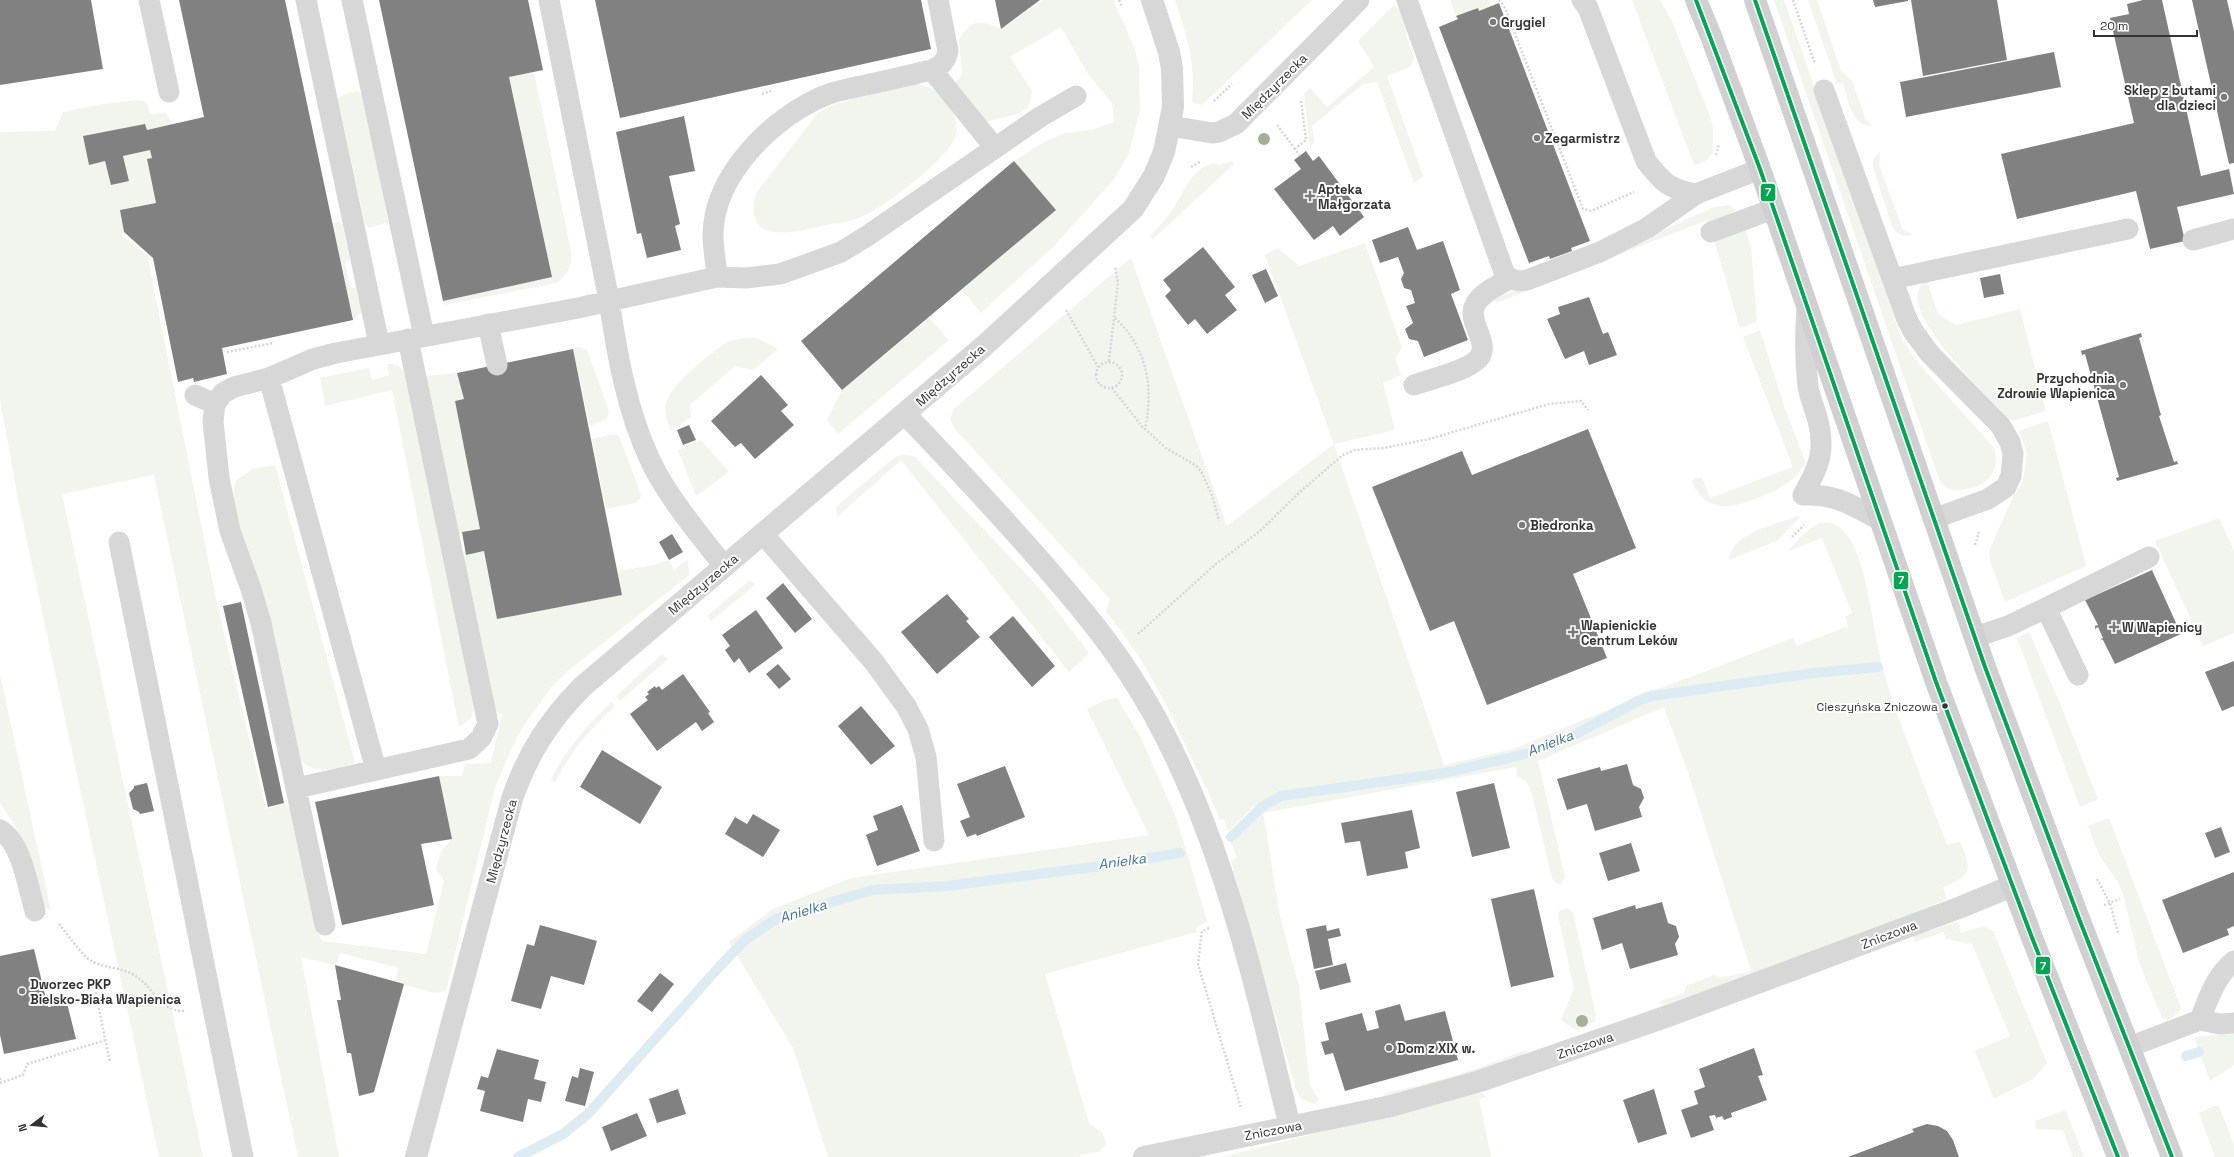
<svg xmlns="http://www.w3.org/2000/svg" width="2234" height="1157" font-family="'Space Grotesk',sans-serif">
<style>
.green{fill:#f1f5ed}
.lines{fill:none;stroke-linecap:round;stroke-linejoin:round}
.stream{stroke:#ddebf3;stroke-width:10}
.building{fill:#818181}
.path{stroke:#d6d6d6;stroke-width:2.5;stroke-dasharray:2 2;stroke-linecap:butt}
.lane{stroke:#d7d7d7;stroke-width:21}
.street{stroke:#d7d7d7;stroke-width:22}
.secondary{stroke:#d0d0d0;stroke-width:22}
.bus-1-casing{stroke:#fff;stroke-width:7}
.bus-1{stroke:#00a651;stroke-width:4}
.tree{fill:#a2b095}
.poi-dot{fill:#7a7a7a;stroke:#fff;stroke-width:1.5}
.bus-dot{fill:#333;stroke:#fff;stroke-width:1.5}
.labels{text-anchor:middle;stroke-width:4;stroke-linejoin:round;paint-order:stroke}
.bus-label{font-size:12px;fill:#333;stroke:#fff;text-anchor:end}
.poi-label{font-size:13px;font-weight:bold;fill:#333;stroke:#fff;text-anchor:start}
.street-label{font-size:13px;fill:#333;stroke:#fff}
.water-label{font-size:14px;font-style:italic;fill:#3f7597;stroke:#fff}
.line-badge{stroke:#fff;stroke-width:1.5}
.badge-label{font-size:11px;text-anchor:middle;font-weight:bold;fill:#fff}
</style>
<rect width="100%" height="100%" fill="#fff"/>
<!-- green -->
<path class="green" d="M1043,0H1113L1135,49L1139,68L1140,110L1129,153L1115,178L1055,245L981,313L962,290L1056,210L1014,161L1044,142L1065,133L1091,130L1114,122L1112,103L1088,74L1061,27L1010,57L1032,91L1029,106L1018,114L984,122L954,85L962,74L959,39C974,18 979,20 1001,29Z
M1175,0H1312L1202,105L1192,102C1196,63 1187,36 1175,0Z
M1450,0H1489L1492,6L1479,11L1478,8L1456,16Z
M1632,0H1660L1671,19L1710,116L1713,128V153L1705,162L1694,165Z
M1774,0H1784L1902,340L1918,363L1995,449C1999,472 1989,485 1967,489C1961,490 1953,491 1948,488C1944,487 1941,482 1939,479Z
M1808,0H1817L1841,71L1852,81L1865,118L1872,126C1851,126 1848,99 1843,83L1837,84Z
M1394,5L1403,13L1408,28L1406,36L1414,57L1410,67L1387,76L1423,176L1414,183L1377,82L1363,84L1312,126L1314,142L1310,147L1304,94L1310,88L1327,107L1374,67L1358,41Z
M534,72L571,252C572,266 568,275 556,283L444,305L443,301L552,277L509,77Z
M915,83C931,87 946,95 952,111C955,118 958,127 956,135C951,156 883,209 861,217C850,222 837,223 826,225C794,233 742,246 756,193L818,113L829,106Z
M358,91L365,97L388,222L370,228L365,224L338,99L342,95Z
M140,100L146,102L150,114L166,113L173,124L147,130L102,134L101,132L83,136L89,164L105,161L111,185L129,180L123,156L150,150L152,158L147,160L156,203L120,210L124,232L121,235L147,255L217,604L266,809L284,803L290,808L315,928L322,941L426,954L444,881L436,869L440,853L452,839L439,776H462L465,764L491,763L502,714L495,711L461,558L466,555L484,551L497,619L622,595L618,571L654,565L669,560L674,570L688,559L689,575L569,670L551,688L524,725L514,743L495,787L446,991L435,993L395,982L398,968L341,953L335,965L301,957L339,1157H298L154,475L62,494L203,1157H159L18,499L0,399V132L55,131L63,112L103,104Z
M1880,152L1879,165L1903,230L1913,234C1904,238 1897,235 1892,226L1873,167V159Z
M1233,161L1234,164L1153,239L1150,236C1158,228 1165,220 1171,212C1183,195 1192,165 1216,163L1218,165Z
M1729,205L1736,211L1735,214L1709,226L1707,220L1496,303L1495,298L1597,261L1714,207Z
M339,222L342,224L350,260L345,263L350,287L356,288L362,312L353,320L332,223Z
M1745,229L1751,247L1757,322L1740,328L1714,240Z
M1365,243L1402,348L1395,358L1401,375L1383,383L1395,430L1334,444L1444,765L1513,749L1624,703L1645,692L1664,687L1793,638L1797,646L1848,626L1845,617L1852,613L1822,538L1788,551C1800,538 1818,512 1839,527C1859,541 1865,581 1870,604C1874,624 1877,646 1882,666C1899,726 1925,786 1947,845L1960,841C1971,868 1974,876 1943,887L1947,899L1902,918L1665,1006L1658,1002L1684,993L1686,986L1714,975L1721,978L1751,971L1688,772L1664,707L1538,761L1565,877L1561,884H1557L1552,878L1532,794L1527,782L1517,776L1516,767L1263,813L1280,916L1299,987L1309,1077L1310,1085L1319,1100L1314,1104L1301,1099L1296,1090L1231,861L1237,858L1231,842L1263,813L1254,806L1228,832L1224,819L1220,820C1211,796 1199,774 1188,751C1165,700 1142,655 1106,612L1110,599L957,431C950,423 949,418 954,409L1131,258L1227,526L1334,444L1265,255L1278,248L1299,266Z
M1927,281L1938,314L1956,325L2020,309L2046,411L2012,421C1991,399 1909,323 1918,292C1919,287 1923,283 1927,281Z
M929,318L949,340L838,434L827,420L842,390Z
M1760,330L1785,409L1806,463C1794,483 1778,490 1757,498C1731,509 1706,513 1692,482L1695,478H1702L1710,498L1793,467L1743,337Z
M757,338L778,349L753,370L735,366L690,405L691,417L671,431C667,421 663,410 668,398C673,384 713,351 726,343C735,338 747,338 757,338Z
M579,347L587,350L609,411L607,419L590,426L573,349Z
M387,364C399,364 403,368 408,379L474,709L471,718L459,727L392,390L325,406L320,378L369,368L372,380L389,375Z
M457,373L464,399L455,401L480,529L456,532L425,376Z
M2048,421L2086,566L2005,602L1990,561L1989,551L2013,497L2023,482L2027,453L2019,431Z
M613,434L619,436L641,495L640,499L635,503L606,509L592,439Z
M701,440L729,472L696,496L678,450Z
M904,454L915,457L1041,590L1089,653L1069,672L901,460L837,517L836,507L895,457Z
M275,465L355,763C335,768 315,777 300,759C288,705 279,650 264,597C254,562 225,518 236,480L253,469Z
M1797,516L1799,518L1778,540L1729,560C1732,532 1776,525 1797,516Z
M2219,518L2234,551V633L2203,646L2155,541Z
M750,580L756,584L711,621L707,616Z
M2029,632L2059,701L2098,799L2080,807L2017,638Z
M662,654L668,659L620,701L616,696Z
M0,674L51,911L43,906L26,848L13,822L0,803Z
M1117,698L1141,738L1177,820L1207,921L1196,928L1197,932L1045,974L1089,1124L1103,1133L1106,1144L1099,1152L1083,1154L1077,1157H828L794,1050L729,942L773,909L851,878L1149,835L1087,709L1104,700Z
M611,702L615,706C588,732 572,749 555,783L551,779C566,749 587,726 611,702Z
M2109,818L2181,1008L2178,1013L2168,1020L2162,1018L2139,962L2124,897L2119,884L2098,853L2088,826Z
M1567,908L1573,912L1596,1016L1595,1022L1575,1030L1561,1020L1574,988L1558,916L1559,911Z
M1957,922L1961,933L1983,926L1993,931L2047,1063L2033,1079L1994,1099L1975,1051L2010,1036L1972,944L1946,939L1943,932L1915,942L1913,936Z
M2234,1034V1065L2210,1081L2194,1037Z
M1527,1050L1524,1057L1385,1098L1383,1094L1455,1076Z
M1479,1092L1487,1097L1479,1099L1491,1157H1221Z
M2214,1106H2219L2234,1145V1157H2215L2199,1113Z
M2063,1111H2066L2084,1157H2073L2063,1130L2036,1129L2035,1121Z"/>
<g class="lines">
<!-- stream -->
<path class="stream" d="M1231,837L1263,806L1281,796L1444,773L1530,753L1566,739L1640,700L1653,696L1814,673L1878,667
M2186,1056L2199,1052
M518,1157L563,1134L588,1114L720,966L745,940L776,919L872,890L947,886L1101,866L1180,853"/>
</g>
<!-- building -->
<path class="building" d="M0,0H91L103,69L0,85Z
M179,0H285L353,320L222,348L227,374L194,382L193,378L178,382L153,258L124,232L120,210L156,203L147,159L152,158L150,150L123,156L129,181L111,185L105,161L89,165L83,136L145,124L147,130L204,117Z
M379,0H528L543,70L509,77L552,277L443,301Z
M595,0H921L931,49L620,118Z
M995,0H1040L1001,29Z
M1873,0H1908V1L1875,7Z
M1911,0H1997L2007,60L1923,76Z
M2143,0H2162L2201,176L2229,169L2234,194L2177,207L2185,241L2150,249L2136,191L2017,219L2001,154L2134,123L2110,18L2129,14L2127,4Z
M2192,0H2227L2234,31V163L2229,164Z
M1499,3L1590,241L1571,248L1572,251L1550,259L1549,256L1529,263L1439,27L1458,19L1456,16L1478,8L1479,11Z
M2054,52L2061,87L1906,117L1900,82Z
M684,116L695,171L669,176L680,224L675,226L681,250L647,258L641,233L637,234L616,132Z
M1306,151L1313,161L1319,156L1364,217L1340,236L1333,226L1314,240L1274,189L1301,169L1294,160Z
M1014,161L1056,210L842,390L801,341Z
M1408,227L1417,250L1443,241L1460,290L1451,294L1468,340L1424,357L1418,341L1409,339L1405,329L1413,323L1406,306L1415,303L1411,290L1404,288L1401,279L1404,273L1398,257L1380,263L1372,240Z
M1203,247L1235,287L1225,295L1237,310L1207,334L1195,319L1188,325L1165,296L1171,290L1163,280Z
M1266,269L1278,296L1265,303L1252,275Z
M2000,274L2004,294L1984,298L1980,278Z
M1589,297L1603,334L1608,332L1617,355L1589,365L1584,351L1565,359L1547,319L1560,314L1558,307Z
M2141,333L2142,337L2139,338L2161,415L2159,416L2174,462L2177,461L2178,464L2117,481L2116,478L2119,477L2085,354L2082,355L2081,351Z
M573,349L622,595L497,619L484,551L466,555L462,532L480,529L455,401L464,399L457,373Z
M761,375L788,405L781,411L794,425L755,459L741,443L735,447L711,421Z
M689,425L696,440L683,445L677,430Z
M1588,429L1636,548L1573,574L1607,658L1487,705L1454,621L1430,631L1372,487L1462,451L1472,475Z
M672,534L683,552L669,560L659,542Z
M2152,570L2181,634L2115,664L2103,640L2100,639L2103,638L2098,627L2095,629V626L2098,625L2085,600Z
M783,583L812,619L795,633L766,598Z
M947,594L969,619L966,621L980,637L937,674L901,632Z
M241,602L284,803L268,807L223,606Z
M756,610L783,648L749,673L739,658L734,663L725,650L730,646L722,635Z
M1013,616L1055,666L1032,687L989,637Z
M2234,661V706L2222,711L2205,672Z
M778,664L791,679L779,689L766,674Z
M683,674L710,712L708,713L714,722L702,731L696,722L657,751L630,714L648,700L645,697L649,694L647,692L655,686L656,688L659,686L662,690Z
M861,706L895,746L871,765L838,726Z
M602,750L662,787L640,824L580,787Z
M1627,764L1633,785L1641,789L1644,798L1639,807L1642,817L1595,831L1587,804L1567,810L1557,779L1600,767L1601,771Z
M1005,766L1025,817L977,836L976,834L967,837L960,821L970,817L957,784Z
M439,776L452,839L421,844L434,905L342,925L315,802Z
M147,783L154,811L140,814L139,812L133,809L129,793L134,788V786Z
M1494,783L1510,848L1472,857L1456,792Z
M902,805L920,851L877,866L866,835L878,830L873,816Z
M1412,810L1420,848L1405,852L1408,868L1367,876L1360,841L1345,843L1341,823Z
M753,814L780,830L763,857L725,834L735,817L747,824Z
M2221,827L2230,852L2215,858L2205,833Z
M1631,843L1640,871L1608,881L1599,853Z
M2234,872V926L2227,929L2229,935L2183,953L2162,900Z
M1534,889L1554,977L1511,987L1491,899Z
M1662,902L1668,923L1676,926L1679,937L1675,944L1678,955L1630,969L1622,943L1602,950L1593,918L1635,905L1636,909Z
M540,925L597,941L584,985L551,976L541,1009L511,1001L527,944L534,946Z
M1326,925L1327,931L1339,928L1341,936L1328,939L1333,965L1314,969L1306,929Z
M34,949L48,1007L67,1003L76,1039L4,1054L0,1035V956Z
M1346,963L1351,982L1320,990L1315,971Z
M335,965L404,984L374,1092L359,1096L351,1053H347L337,1000H341Z
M660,973L674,984L652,1012L637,1001Z
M1400,1004L1405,1021L1445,1011L1458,1060L1345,1091L1333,1053L1325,1055L1321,1042L1329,1040L1325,1023L1362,1013L1367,1031L1379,1028L1375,1011Z
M1754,1048L1763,1075L1758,1076L1767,1100L1731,1113L1732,1117L1724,1120L1722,1116L1716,1118L1715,1115L1709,1116L1714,1130L1691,1138L1681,1110L1698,1104L1694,1091L1705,1087L1699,1069Z
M497,1049L539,1060L534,1079L546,1082L541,1102L528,1099L523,1122L480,1111L485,1091L477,1089L481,1076L488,1078Z
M580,1068L594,1072L585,1106L565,1101L572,1076L578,1078Z
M678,1089L686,1114L657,1123L649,1099Z
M1654,1089L1667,1134L1638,1143L1623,1100Z
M637,1113L647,1136L611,1151L602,1127Z
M1927,1124L1938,1126L1947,1131L1953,1140L1959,1157H1848L1914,1132L1912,1129Z"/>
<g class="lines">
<!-- path -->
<path class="path" d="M1119,0L1122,7
M1499,0L1505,8L1583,209L1591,211L1634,192
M1793,0L1815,64
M762,94L771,91
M1214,101L1232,84
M1277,125L1295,149
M1716,155L1719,144
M1300,156L1295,149L1306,140L1301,100
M1191,167L1201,161
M1066,310L1098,367
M1115,318C1147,348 1154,387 1145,429L1166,448L1195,465L1201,471L1212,495L1219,521
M227,352L273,343
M1109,361L1118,283L1115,266
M1096 375a13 13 0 1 1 26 0a13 13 0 1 1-26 0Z
M1112,388L1144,429
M1792,537L1804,525
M1975,545L1979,532
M1138,634L1216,564L1260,531L1302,490L1343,455L1354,450L1384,448L1429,439L1549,404L1581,401L1588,410
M2097,879L2110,903L2118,933
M2104,905L2120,899
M59,924C68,935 77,948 87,958C101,969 119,966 134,975C153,986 160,1012 185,1011
M1209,928L1202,931L1198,964L1241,1108
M67,989L94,984L110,1063
M0,1078L1,1083
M0,1083L23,1075L27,1064L106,1040"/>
<!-- lane -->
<path class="lane" d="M149,0L169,92
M306,0L379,344
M352,0L424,336
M549,0L609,300C617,354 627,412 651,462C669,499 699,534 724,566
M1407,0L1504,272C1510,281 1517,282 1527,280L1600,252L1647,228L1696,194L1760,169
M1582,0L1588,8L1646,161C1663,183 1669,189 1696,194
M932,70L995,148
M1824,90L1906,317L1913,331L1930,354L2000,425L2010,442L2013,454L2011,476L2006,487L1988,499L1933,519
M1171,126L1212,133L1219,132L1236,124L1359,0
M1711,232L1773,209
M2193,240L2234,229
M717,277C716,263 713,248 713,234C714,174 774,116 826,95C837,90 850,89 861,86C885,81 909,75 932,70C942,65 946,61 948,51L938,0
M1892,279L2128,229
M488,324L497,365
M269,378L376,770
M1414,385C1430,379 1468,371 1479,358C1491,342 1466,322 1475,305C1481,293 1498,285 1509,279
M195,395L215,404L223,393L234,387L269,378L313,359L336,353L578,308L717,277L746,278L780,274L841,252L867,236L1040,117L1076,96
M215,404L213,421L219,478L230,531L251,589L261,623L325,925
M1803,495C1820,465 1826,450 1817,417C1814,407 1810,397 1808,387C1805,361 1805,334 1807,308
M1803,495C1838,494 1851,505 1880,520
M763,534L874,662L906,706L918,729L926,757L934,841
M119,542L243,1157
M2046,608L2149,557
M1975,637L2008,626L2046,608L2078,675
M297,788L469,749L481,738L488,724L408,339
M0,830C22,843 28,887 35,911
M2200,1020C2208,999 2216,975 2234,961
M2129,1047L2200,1020L2220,1024L2234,1023"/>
<!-- street -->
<path class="street" d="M905,414C950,461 994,508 1037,557C1070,595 1103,633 1130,675C1216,806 1253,976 1290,1127
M416,1157L512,799C528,753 548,722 582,687L984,346L1133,209L1154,176L1164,152L1173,107L1172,69L1169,52L1152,0
M1144,1157L1391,1106L1480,1081L1671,1015L1961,907L2012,886"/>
<!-- secondary -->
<path class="secondary" d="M1696,0L1711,36L1760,169L1936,682L2031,935L2118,1157
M1755,0L1985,667L2078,916L2172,1157"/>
<!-- bus-1 casing -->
<g class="bus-1-casing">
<path id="bus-1" d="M1696,0L1760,169L1936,682L2031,935L2118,1157
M1755,0L1985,667L2078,916L2172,1157"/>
</g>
<!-- bus-1 -->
<use href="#bus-1" class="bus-1"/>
</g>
<!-- trees -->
<g class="tree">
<circle cx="1264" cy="139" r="6"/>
<circle cx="1582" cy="1021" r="6"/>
</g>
<!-- markers -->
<g class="poi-dot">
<circle cx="1493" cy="22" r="4"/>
<circle cx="2224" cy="97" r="4"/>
<circle cx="1537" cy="138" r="4"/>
<path d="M1308 190h4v4h4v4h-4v4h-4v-4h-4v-4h4z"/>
<circle cx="2123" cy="385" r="4"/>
<circle cx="1522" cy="525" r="4"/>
<path d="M2112 621h4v4h4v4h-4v4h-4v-4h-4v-4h4z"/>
<path d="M1571 626h4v4h4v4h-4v4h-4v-4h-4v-4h4z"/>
<circle cx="22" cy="991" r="4"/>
<circle cx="1389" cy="1048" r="4"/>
</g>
<circle class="bus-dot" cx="1945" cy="706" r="3.5"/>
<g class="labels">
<!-- bus labels -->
<g class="bus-label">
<text x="1938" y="711">Cieszyńska Zniczowa</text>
</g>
<!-- poi labels -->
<g class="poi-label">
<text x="1501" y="27">Grygiel</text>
<text x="2216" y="95" text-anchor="end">Sklep z butami<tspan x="2216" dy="15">dla dzieci</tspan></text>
<text x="1545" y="143">Zegarmistrz</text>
<text x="1318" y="194">Apteka<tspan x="1318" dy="15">Małgorzata</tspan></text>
<text x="2115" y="383" text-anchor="end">Przychodnia<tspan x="2115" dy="15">Zdrowie Wapienica</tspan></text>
<text x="1530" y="530">Biedronka</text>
<text x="1581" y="630">Wapienickie<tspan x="1581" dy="15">Centrum Leków</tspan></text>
<text x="2122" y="632">W Wapienicy</text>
<text x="30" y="989">Dworzec PKP<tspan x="30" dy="15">Bielsko-Biała Wapienica</tspan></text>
<text x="1397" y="1053">Dom z XIX w.</text>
</g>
<!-- street labels -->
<g class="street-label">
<text transform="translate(1274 86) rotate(-45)" y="5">Międzyrzecka</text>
<text transform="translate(950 375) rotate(-41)" y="5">Międzyrzecka</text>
<text transform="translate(703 584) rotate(-40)" y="5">Międzyrzecka</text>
<text transform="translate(501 841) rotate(-75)" y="5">Międzyrzecka</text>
<text transform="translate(1889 934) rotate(-21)" y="5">Zniczowa</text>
<text transform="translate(1585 1045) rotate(-19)" y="5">Zniczowa</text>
<text transform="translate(1273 1130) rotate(-11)" y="5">Zniczowa</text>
</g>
<!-- water labels -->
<g class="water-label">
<text transform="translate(1550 743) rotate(-21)" y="5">Anielka</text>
<text transform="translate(1122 861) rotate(-8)" y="5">Anielka</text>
<text transform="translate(803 911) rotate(-17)" y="5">Anielka</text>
</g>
</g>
<g class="line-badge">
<rect x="1760" y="183" width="16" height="19" rx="4" fill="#00a651"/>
<rect x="1893" y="571" width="16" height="19" rx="4" fill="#00a651"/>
<rect x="2035" y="956" width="16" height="19" rx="4" fill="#00a651"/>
</g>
<g class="badge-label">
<text x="1768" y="196">7</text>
<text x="1901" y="584">7</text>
<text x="2043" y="970">7</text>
</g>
<!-- north arrow -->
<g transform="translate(32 1125) rotate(254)" stroke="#ffffff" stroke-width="3" paint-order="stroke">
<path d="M0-3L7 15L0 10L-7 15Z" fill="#333333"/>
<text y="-6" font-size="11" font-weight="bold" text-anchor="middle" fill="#333333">N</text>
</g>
<!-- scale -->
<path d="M2094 30v6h103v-6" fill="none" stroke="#333333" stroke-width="2"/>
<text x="2100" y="30" font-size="12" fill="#333333" stroke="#ffffff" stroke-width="3" paint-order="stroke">20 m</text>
</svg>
